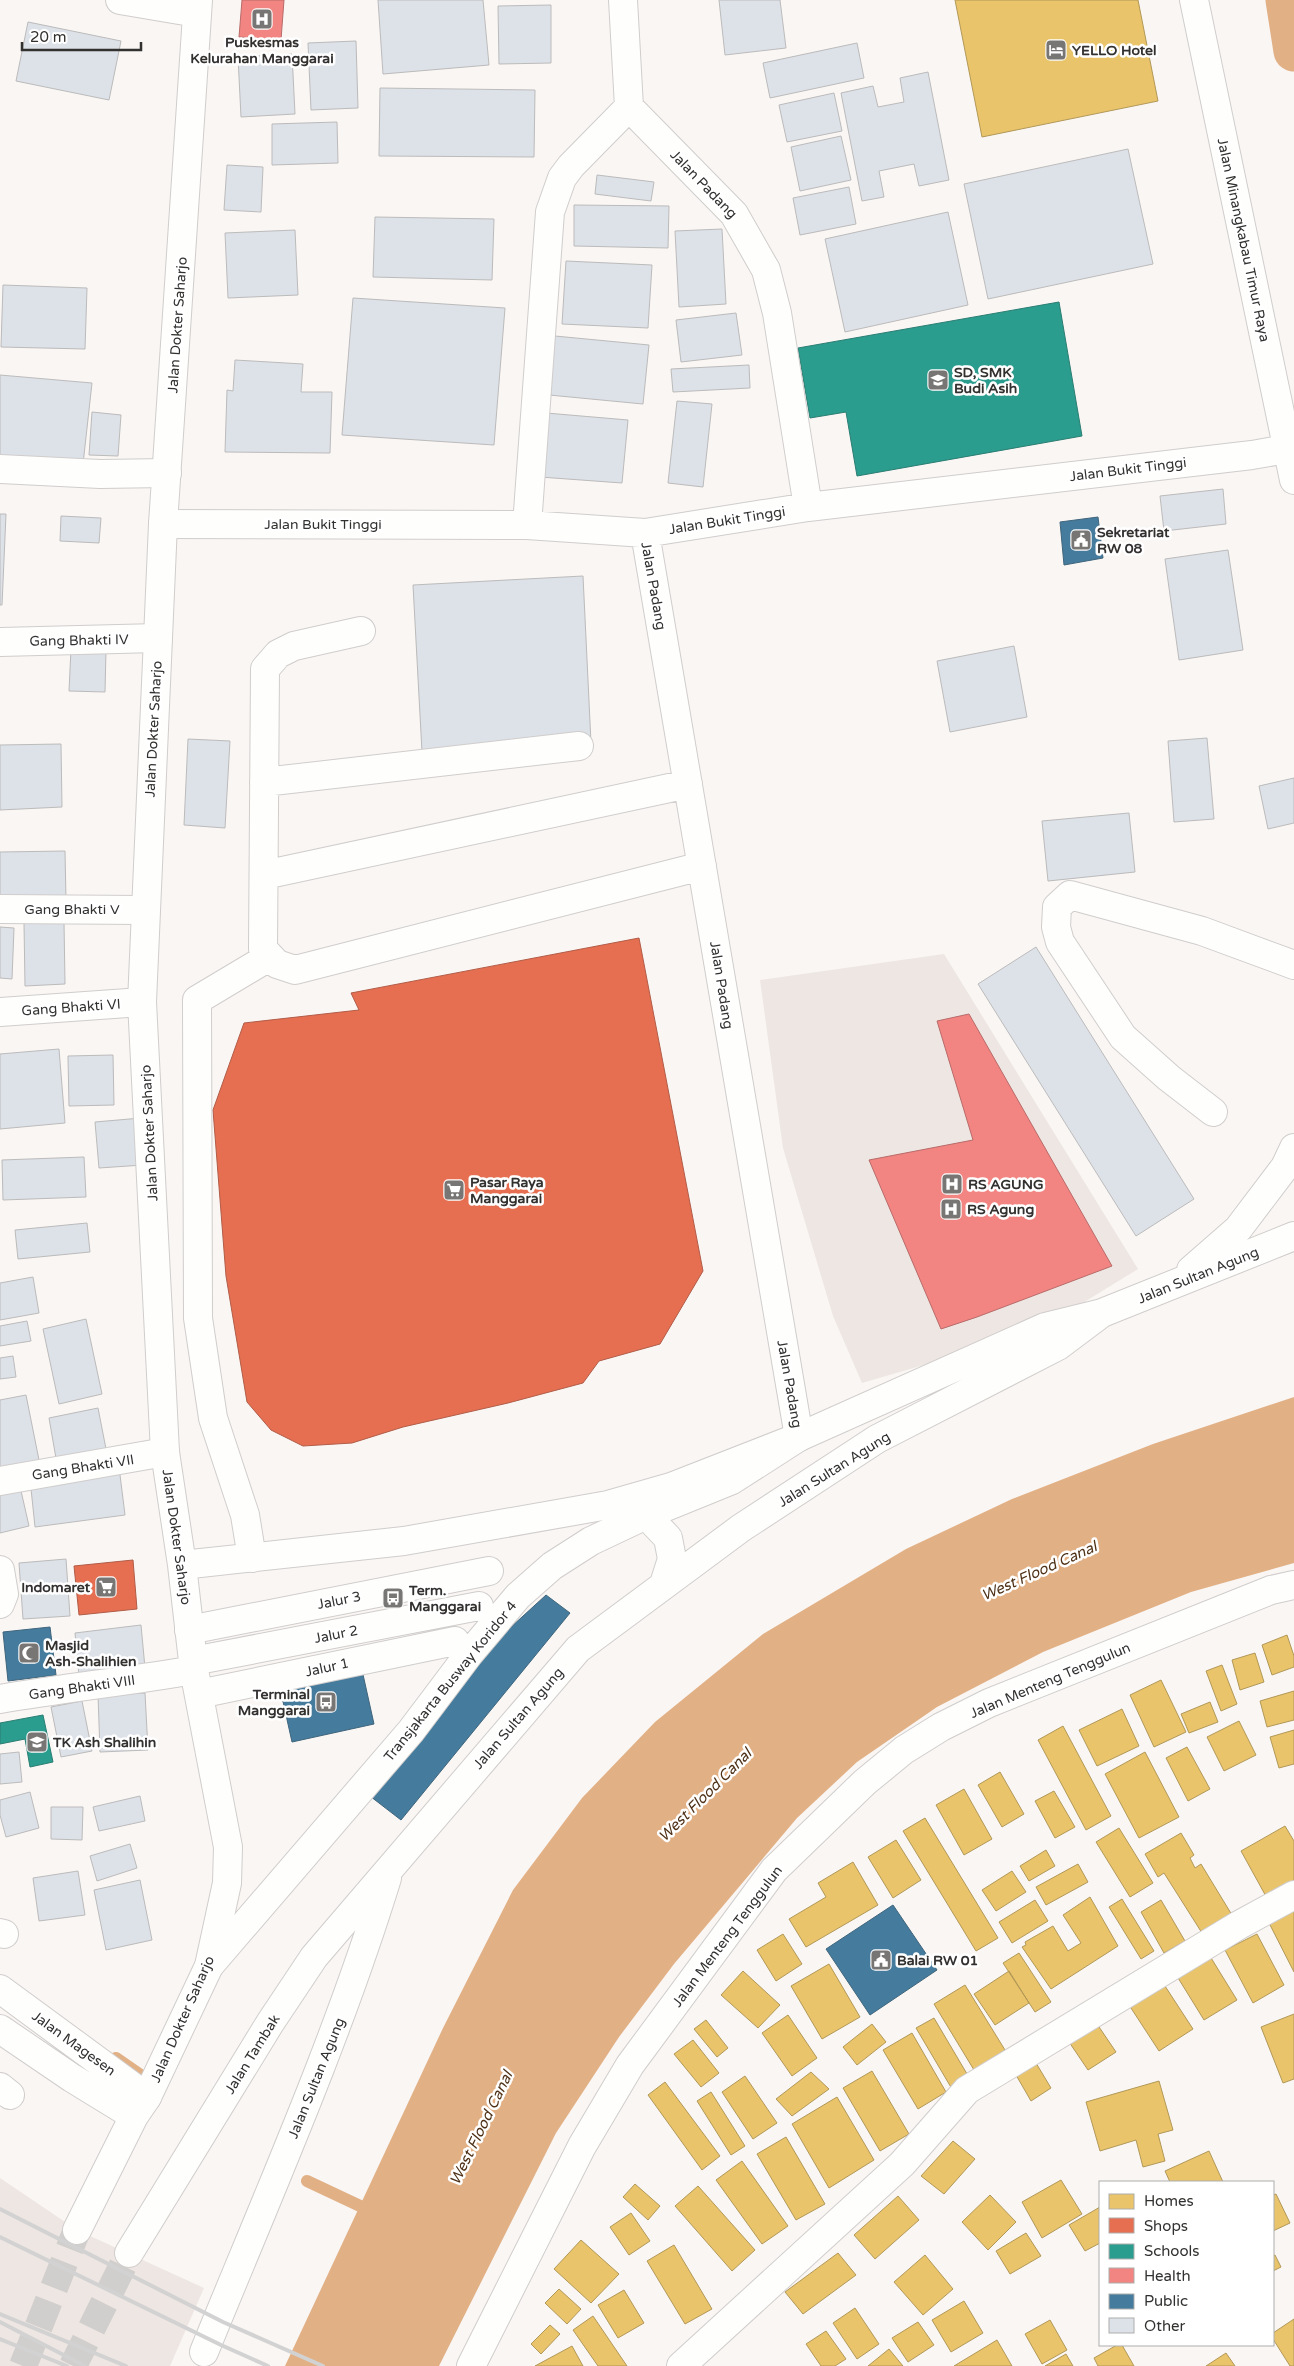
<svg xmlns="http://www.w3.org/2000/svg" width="1294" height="2366" font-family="'Varela Round',sans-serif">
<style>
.built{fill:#eee6e2}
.water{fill:#e2b085}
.homes{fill:#e9c46a;stroke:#b29858}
.shops{fill:#e76f51;stroke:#b15c47}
.schools{fill:#2a9d8f;stroke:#2c7d72}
.health{fill:#f28482;stroke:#b86b69}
.public{fill:#457b9d;stroke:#3f657c}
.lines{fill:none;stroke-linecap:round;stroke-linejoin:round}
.stream{stroke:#e2b085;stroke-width:12}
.canal{stroke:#e2b085;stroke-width:41}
.building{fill:#dde1e8;stroke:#bcbbbb}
.major-tunnel{stroke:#d1cfcd;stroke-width:28;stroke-dasharray:28 14;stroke-linecap:butt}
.minor-casing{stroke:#d0cdcc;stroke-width:30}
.major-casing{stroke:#d0cdcc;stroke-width:30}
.minor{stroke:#fefefd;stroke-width:28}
.major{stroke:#fefefd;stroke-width:28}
.rail{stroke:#d3d2d2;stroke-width:4}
.labels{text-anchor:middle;stroke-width:5;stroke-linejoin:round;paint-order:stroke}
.poi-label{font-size:14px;font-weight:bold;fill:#32312f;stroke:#fff;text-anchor:start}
.street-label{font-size:14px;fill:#32312f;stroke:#fff}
.water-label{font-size:15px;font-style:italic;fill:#4e3117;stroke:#fff}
</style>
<rect width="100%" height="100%" fill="#f9f6f4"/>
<!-- built -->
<path class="built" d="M944,954L1138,1269L1073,1309L982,1348L862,1383L833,1316L783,1148L760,980Z
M0,2178L77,2230L204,2288L170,2366H0Z"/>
<!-- water -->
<path class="water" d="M1294,1397V1563L1191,1592L1043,1652L937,1707L857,1762L797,1818L674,1964L619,2037L556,2133L439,2366H285L443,2028L513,1890L582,1798L655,1722L763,1634L906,1549L1012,1499L1153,1444Z"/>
<!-- homes -->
<path class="homes" d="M955,0H1138L1158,101L982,137Z
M1287,1635L1294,1656V1667L1272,1675L1262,1645Z
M1255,1653L1264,1682L1240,1690L1232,1660Z
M1222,1665L1237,1704L1221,1711L1206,1671Z
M1161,1680L1186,1732L1154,1747L1130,1695Z
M1294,1691V1720L1267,1727L1260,1701Z
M1210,1702L1218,1722L1189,1733L1181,1714Z
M1122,1709L1139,1746L1097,1766L1079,1730Z
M1239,1721L1256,1755L1224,1771L1207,1737Z
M1063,1726L1111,1816L1086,1830L1038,1740Z
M1294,1730V1764L1279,1768L1270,1737Z
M1187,1747L1210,1789L1188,1801L1166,1758Z
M1145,1752L1179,1817L1139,1838L1105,1774Z
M1000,1772L1024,1814L1002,1827L978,1785Z
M964,1789L992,1839L964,1855L936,1805Z
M1054,1791L1075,1827L1055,1838L1035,1801Z
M925,1818L998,1938L976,1951L903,1831Z
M1285,1826L1294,1841V1885L1268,1900L1241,1851Z
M1119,1828L1153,1883L1130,1897L1096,1842Z
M1181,1833L1194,1855L1190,1858L1195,1868L1201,1864L1232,1915L1202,1933L1164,1873L1158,1877L1145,1854Z
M896,1840L921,1880L893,1898L868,1857Z
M1046,1850L1055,1866L1029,1881L1020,1866Z
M853,1862L878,1905L806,1947L789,1919L826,1897L818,1883Z
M1078,1864L1088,1882L1046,1905L1036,1887Z
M1012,1871L1026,1892L996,1911L982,1890Z
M1090,1897L1118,1946L1051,1989L1022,1947L1026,1945L1025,1942L1053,1926L1068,1951L1081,1943L1063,1915Z
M1122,1899L1154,1951L1141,1959L1109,1907Z
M1035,1900L1048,1921L1012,1943L999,1922Z
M1161,1900L1185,1941L1164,1953L1141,1912Z
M1294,1906V1972L1267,1919Z
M783,1934L802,1964L776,1981L757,1950Z
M1257,1934L1284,1985L1253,2003L1225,1950Z
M1019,1953L1051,2002L1035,2012L1003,1963Z
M1208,1953L1237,2000L1204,2020L1175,1973Z
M829,1964L860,2017L822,2039L791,1986Z
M743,1971L780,2005L758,2028L721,1995Z
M1009,1971L1029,2003L995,2025L974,1994Z
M1163,1983L1193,2029L1159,2051L1129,2005Z
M965,1985L1005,2050L974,2070L934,2004Z
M1294,2014V2079L1283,2083L1261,2027Z
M788,2015L817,2058L792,2076L762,2033Z
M934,2018L970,2079L952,2089L916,2028Z
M706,2020L728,2048L717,2057L694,2029Z
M1095,2021L1116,2052L1088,2070L1067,2039Z
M872,2024L886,2042L857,2065L843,2047Z
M912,2033L946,2092L918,2109L883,2050Z
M693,2040L719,2073L701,2087L674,2054Z
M1036,2063L1051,2088L1031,2101L1016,2075Z
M872,2071L909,2134L880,2151L843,2088Z
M811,2072L829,2089L792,2116L776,2099Z
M745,2076L777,2123L753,2139L722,2092Z
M1159,2081L1173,2130L1158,2134L1165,2161L1143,2167L1136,2140L1100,2151L1086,2102Z
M665,2082L720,2156L702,2170L648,2095Z
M711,2092L745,2146L731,2155L697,2101Z
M837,2097L874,2160L829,2188L792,2124Z
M786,2137L825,2204L796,2220L757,2154Z
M953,2141L975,2159L944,2194L921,2176Z
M1209,2151L1223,2182H1170L1165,2171Z
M742,2161L788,2226L762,2244L716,2180Z
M1061,2180L1082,2214L1042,2238L1022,2202Z
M635,2184L660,2206L648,2220L623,2197Z
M698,2186L755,2250L732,2271L675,2206Z
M1276,2194L1290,2223L1273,2231V2195Z
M990,2195L1016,2222L988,2250L962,2222Z
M898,2196L919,2220L875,2259L854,2235Z
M1100,2207V2243L1085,2251L1069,2225Z
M631,2213L650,2241L629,2255L610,2227Z
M1026,2233L1041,2256L1010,2274L996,2251Z
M581,2240L619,2274L591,2303L554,2269Z
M674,2245L712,2309L685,2324L647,2261Z
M838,2253L856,2275L803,2314L785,2292Z
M925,2255L953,2289L923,2315L894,2282Z
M1275,2255L1281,2267L1273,2271V2256Z
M559,2289L581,2309L567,2324L545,2303Z
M624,2290L644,2323L618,2338L598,2305Z
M964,2301L983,2333L951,2352L932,2320Z
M855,2308L879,2344L857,2359L833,2323Z
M593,2316L627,2366H598L573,2330Z
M1294,2319V2366H1290L1273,2339V2333Z
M1050,2320L1067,2350L1042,2364L1025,2334Z
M918,2322L934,2345L908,2362L892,2338Z
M550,2325L560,2334L541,2354L531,2344Z
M826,2331L846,2359L835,2366H821L806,2344Z
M997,2340L1012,2366H954Z
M1117,2345H1122L1134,2366H1098L1094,2358Z
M572,2346L583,2366H535Z
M889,2349L903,2366H868Z
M1226,2353L1235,2366H1206Z
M1066,2354L1073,2366H1045Z"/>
<!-- shops -->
<path class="shops" d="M639,938L703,1271L660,1344L599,1361L583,1383L508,1403L403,1427L352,1443L303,1446L271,1430L247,1402L226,1276L213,1110L244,1023L359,1010L351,993Z
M133,1560L137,1609L79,1615L74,1566Z"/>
<!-- schools -->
<path class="schools" d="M1059,302L1082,436L857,476L846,412L810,418L798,348Z
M43,1715L53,1762L30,1767L25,1739L0,1744V1723Z"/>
<!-- health -->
<path class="health" d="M242,0H284L281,40L239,37Z
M969,1014L1112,1266L977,1317L941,1329L869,1160L973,1140L937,1021Z"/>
<!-- public -->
<path class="public" d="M1098,517L1103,558L1064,565L1060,522Z
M546,1595L570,1613L401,1820L366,1793L475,1660Z
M50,1627L56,1675L8,1681L3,1632Z
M360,1661L374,1724L292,1742L278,1679Z
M893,1905L937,1970L870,2015L826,1949Z"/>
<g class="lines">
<!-- stream -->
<path class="stream" d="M116,2058L142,2076
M307,2181L375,2213"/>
<!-- canal -->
<path class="canal" d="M1286,0L1294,51"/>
</g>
<!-- building -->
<path class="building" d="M378,0H483L489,65L383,74Z
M719,0H780L786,48L725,55Z
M551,5V63L499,64L498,6Z
M28,22L121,41L109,100L16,81Z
M356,41L358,108L311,110L308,43Z
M857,43L864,78L770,98L763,63Z
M292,54L295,114L241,117L238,57Z
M928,72L949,180L919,186L914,164L879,171L884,197L862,201L841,93L873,86L878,107L904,102L900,78Z
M380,88L535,90L534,157L379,156Z
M834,93L842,131L787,142L779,105Z
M337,122L338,163L272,165V124Z
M841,136L851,180L800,191L791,147Z
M1128,149L1153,264L988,299L964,184Z
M227,165L263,167L261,212L224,210Z
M597,175L654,182L651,201L595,194Z
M849,187L856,224L800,235L793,198Z
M574,205L669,206L668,248L574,246Z
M948,212L968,305L845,332L825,239Z
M375,217L494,219L492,280L373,277Z
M722,229L726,304L679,307L675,231Z
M295,230L298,295L228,298L225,233Z
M566,261L652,265L648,328L562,324Z
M3,285L87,288L85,349L1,347Z
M353,298L505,308L494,445L342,435Z
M736,313L742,355L681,362L676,320Z
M555,336L649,345L643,404L549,395Z
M235,360L303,364L301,392H332L330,453L225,452L227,390L233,391Z
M749,365L750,388L673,392L671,369Z
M0,375L92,383L83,464L0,456Z
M677,401L712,404L703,487L668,483Z
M92,412L121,415L118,456L89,455Z
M546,413L628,420L622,483L540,477Z
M1223,489L1226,524L1164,531L1160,496Z
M0,514H6L2,605H0Z
M61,516L101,518L99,543L60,541Z
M1228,550L1243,650L1179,660L1165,559Z
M583,576L591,743L422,752L413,585Z
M1014,646L1027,717L950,732L937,661Z
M71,649L106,650L105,692L69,691Z
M1207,738L1214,819L1174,822L1168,741Z
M188,739L230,741L225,828L184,825Z
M61,744L62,807L0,810V745Z
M1294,778V823L1268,829L1259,786Z
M1129,813L1135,872L1048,881L1042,821Z
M65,851L66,900L0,901V852Z
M64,922L65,984L25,986L24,923Z
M0,927L14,928L12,979L0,978Z
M1036,947L1194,1199L1136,1236L978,984Z
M59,1049L65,1123L0,1129V1054Z
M113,1055L114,1105L69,1106L68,1056Z
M141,1118L143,1165L99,1168L95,1122Z
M84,1157L86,1197L3,1200L2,1160Z
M87,1223L90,1252L18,1259L15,1230Z
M33,1277L39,1313L0,1320V1283Z
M86,1319L102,1394L59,1404L43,1329Z
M27,1321L31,1341L0,1346V1326Z
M13,1356L16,1377L0,1379V1358Z
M26,1395L39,1460L0,1468V1400Z
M98,1408L107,1454L57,1464L49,1418Z
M119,1467L125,1515L35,1527L30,1479Z
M19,1482L29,1526L0,1533V1487Z
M66,1559L70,1616L23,1619L19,1563Z
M141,1625L145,1668L79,1676L75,1633Z
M145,1693L148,1750L100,1752L98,1695Z
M82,1701L92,1751L61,1757L51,1707Z
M19,1752L22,1782L0,1784V1754Z
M30,1792L39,1828L6,1837L0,1815V1800Z
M140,1796L145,1821L99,1831L93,1807Z
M51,1807H83L82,1840L51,1839Z
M130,1844L137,1868L97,1881L90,1856Z
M78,1871L85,1915L39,1921L33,1878Z
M140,1880L152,1940L106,1950L94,1890Z"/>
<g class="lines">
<!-- major-tunnel -->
<path class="major-tunnel" d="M23,2366L77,2230
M73,2366L129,2253"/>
<!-- minor casing -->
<g class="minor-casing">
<path id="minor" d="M120,0L197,13
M623,0L629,107L734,214L766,270L777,313L808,507
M0,469L100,474L167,473
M163,524L527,525L645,533L808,507L1252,455L1287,449
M527,525L550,212L562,178L571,166L629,107
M361,631L294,646L278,654L265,669L263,949L277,964L295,970L702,866
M0,642L158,638
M264,782L579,746
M264,875L688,784
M0,909L144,910
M0,1012L142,1002
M1213,1112L1169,1078L1123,1037L1060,942L1056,927L1057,907L1070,895L1202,931L1294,965
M0,1481L165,1452
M252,1558L245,1515L213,1418L198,1318L197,1000L269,957
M0,1570L4,1594L0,1604
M189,1630L489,1571
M193,1661L479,1606
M199,1694L455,1641
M0,1699C65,1688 130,1681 194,1670
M0,1933L4,1934
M209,1966L411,1731L469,1654L518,1596L552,1566L591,1541L646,1515L732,1480L799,1437L645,533
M0,1989L147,2097
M0,2029L72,2078L134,2116
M0,2087L10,2095
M471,2366L582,2146L630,2065L774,1870L865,1782L904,1750L941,1727L989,1703L1271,1590L1294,1585
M681,2366L902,2164L967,2090L1239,1925L1294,1895"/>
</g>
<!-- major casing -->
<g class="major-casing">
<path id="major" d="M1194,0L1294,480
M1191,1270L1238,1229L1285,1167L1294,1148
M608,1505L646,1515L668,1538L672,1559L664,1584
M182,1565L404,1541L608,1505L671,1487L799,1437L1045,1327L1102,1313L1294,1236
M77,2230L134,2116L147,2097L209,1966L227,1883L228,1847L194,1670L182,1565L165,1452L142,1002L163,524L198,0
M129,2253L270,2023L314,1957L578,1649L741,1528L877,1439L1058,1346L1102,1313
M204,2352C268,2195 337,2040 387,1878"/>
</g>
<!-- minor -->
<use href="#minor" class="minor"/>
<!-- major -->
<use href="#major" class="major"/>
<!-- rail -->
<path class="rail" d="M0,2209L223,2322L323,2366
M0,2237L221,2345L268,2366
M0,2314L126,2366
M0,2322L85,2366
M0,2339L67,2366"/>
</g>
<!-- icons -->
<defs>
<g id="hospital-square" transform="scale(1.125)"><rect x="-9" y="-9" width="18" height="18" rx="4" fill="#787674" stroke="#fff"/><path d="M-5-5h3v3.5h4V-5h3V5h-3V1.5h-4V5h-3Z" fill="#fff"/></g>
<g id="hotel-square" transform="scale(1.125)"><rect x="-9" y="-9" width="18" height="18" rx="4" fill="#787674" stroke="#fff"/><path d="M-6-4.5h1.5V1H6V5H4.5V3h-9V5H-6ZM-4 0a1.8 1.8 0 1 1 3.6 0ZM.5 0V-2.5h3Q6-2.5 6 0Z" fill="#fff"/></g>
<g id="school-square" transform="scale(1.125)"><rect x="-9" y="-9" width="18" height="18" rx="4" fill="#787674" stroke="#fff"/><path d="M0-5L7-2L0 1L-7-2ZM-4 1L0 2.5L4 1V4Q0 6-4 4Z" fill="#fff"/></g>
<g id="civic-square" transform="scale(1.125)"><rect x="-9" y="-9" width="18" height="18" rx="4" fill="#787674" stroke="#fff"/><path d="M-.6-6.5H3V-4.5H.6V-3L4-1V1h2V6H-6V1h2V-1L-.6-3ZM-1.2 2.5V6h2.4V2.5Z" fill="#fff"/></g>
<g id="supermarket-square" transform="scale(1.125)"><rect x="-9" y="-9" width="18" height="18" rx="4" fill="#787674" stroke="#fff"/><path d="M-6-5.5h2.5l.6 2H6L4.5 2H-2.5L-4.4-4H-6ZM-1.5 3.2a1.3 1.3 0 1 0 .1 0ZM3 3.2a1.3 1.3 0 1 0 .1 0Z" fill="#fff"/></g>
<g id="bus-square" transform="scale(1.125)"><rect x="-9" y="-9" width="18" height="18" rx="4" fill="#787674" stroke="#fff"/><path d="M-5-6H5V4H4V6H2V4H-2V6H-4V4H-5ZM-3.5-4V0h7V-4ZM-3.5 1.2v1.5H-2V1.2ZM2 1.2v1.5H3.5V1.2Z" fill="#fff"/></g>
<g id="mosque-square" transform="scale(1.125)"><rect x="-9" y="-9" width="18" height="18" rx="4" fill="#787674" stroke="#fff"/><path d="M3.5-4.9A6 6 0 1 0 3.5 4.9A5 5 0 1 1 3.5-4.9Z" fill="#fff"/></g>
</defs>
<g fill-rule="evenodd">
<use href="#hospital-square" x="262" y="19"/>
<use href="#hotel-square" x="1056" y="50"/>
<use href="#school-square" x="938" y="380"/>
<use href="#civic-square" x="1081" y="540"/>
<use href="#hospital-square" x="952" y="1184"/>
<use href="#supermarket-square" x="454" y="1190"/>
<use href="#hospital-square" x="951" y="1209"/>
<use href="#supermarket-square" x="106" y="1587"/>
<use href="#bus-square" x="393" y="1598"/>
<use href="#mosque-square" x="29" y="1653"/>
<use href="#bus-square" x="326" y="1702"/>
<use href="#school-square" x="37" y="1742"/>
<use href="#civic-square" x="881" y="1960"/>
</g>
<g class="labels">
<!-- poi labels -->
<g class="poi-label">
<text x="262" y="47" text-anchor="middle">Puskesmas<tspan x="262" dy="16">Kelurahan Manggarai</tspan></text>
<text x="1072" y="55">YELLO Hotel</text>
<text x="954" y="377">SD, SMK<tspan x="954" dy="16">Budi Asih</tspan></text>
<text x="1097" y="537">Sekretariat<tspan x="1097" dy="16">RW 08</tspan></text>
<text x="470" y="1187">Pasar Raya<tspan x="470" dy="16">Manggarai</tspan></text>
<text x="968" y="1189">RS AGUNG</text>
<text x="967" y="1214">RS Agung</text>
<text x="90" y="1592" text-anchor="end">Indomaret</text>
<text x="409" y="1595">Term.<tspan x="409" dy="16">Manggarai</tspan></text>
<text x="45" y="1650">Masjid<tspan x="45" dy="16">Ash-Shalihien</tspan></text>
<text x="310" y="1699" text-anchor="end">Terminal<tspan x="310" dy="16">Manggarai</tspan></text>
<text x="53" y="1747">TK Ash Shalihin</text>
<text x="897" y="1965">Balai RW 01</text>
</g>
<!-- street labels -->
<g class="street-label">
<text transform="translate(704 184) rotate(46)" y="5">Jalan Padang</text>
<text transform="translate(1244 240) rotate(78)" y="5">Jalan Minangkabau Timur Raya</text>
<text transform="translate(177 325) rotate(-86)" y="5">Jalan Dokter Saharjo</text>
<text transform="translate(1128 469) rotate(-7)" y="5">Jalan Bukit Tinggi</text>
<text transform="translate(727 520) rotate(-9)" y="5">Jalan Bukit Tinggi</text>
<text x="323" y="529">Jalan Bukit Tinggi</text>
<text transform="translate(654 586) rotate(80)" y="5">Jalan Padang</text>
<text transform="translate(79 640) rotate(-1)" y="5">Gang Bhakti IV</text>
<text transform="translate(153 729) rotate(-87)" y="5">Jalan Dokter Saharjo</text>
<text x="72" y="914">Gang Bhakti V</text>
<text transform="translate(722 985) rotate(81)" y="5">Jalan Padang</text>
<text transform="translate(71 1007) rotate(-4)" y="5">Gang Bhakti VI</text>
<text transform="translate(149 1133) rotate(-93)" y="5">Jalan Dokter Saharjo</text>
<text transform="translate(1198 1275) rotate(-22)" y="5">Jalan Sultan Agung</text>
<text transform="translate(790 1384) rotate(80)" y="5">Jalan Padang</text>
<text transform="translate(83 1467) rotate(-9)" y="5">Gang Bhakti VII</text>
<text transform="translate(834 1469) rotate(-32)" y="5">Jalan Sultan Agung</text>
<text transform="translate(177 1537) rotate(82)" y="5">Jalan Dokter Saharjo</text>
<text transform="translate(339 1600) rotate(-11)" y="5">Jalur 3</text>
<text transform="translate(336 1634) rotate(-11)" y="5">Jalur 2</text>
<text transform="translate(327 1667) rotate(-12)" y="5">Jalur 1</text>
<text transform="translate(1050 1680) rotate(-23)" y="5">Jalan Menteng Tenggulun</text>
<text transform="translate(450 1681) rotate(-51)" y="5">Transjakarta Busway Koridor 4</text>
<text transform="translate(82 1687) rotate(-8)" y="5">Gang Bhakti VIII</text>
<text transform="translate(518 1718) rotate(-49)" y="5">Jalan Sultan Agung</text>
<text transform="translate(727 1936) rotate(-53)" y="5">Jalan Menteng Tenggulun</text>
<text transform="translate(182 2019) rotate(-66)" y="5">Jalan Dokter Saharjo</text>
<text transform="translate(74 2043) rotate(36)" y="5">Jalan Magesen</text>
<text transform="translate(252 2054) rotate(-58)" y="5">Jalan Tambak</text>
<text transform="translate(316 2078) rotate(-68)" y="5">Jalan Sultan Agung</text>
</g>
<!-- water labels -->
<g class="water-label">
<text transform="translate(1039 1571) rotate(-24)" y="5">West Flood Canal</text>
<text transform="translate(705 1795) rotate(-45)" y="5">West Flood Canal</text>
<text transform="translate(481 2128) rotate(-64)" y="5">West Flood Canal</text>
</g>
</g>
<!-- legend -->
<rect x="1099" y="2181" width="175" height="165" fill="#ffffff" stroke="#adadac"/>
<rect x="1109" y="2194" width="25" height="15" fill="#e9c46a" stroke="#adadac"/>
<text x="1144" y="2206" font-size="15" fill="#32312f">Homes</text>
<rect x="1109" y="2218" width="25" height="15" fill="#e76f51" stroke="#adadac"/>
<text x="1144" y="2231" font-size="15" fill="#32312f">Shops</text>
<rect x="1109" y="2244" width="25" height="15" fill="#2a9d8f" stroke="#adadac"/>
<text x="1144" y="2256" font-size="15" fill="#32312f">Schools</text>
<rect x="1109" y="2268" width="25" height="15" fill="#f28482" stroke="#adadac"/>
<text x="1144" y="2281" font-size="15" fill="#32312f">Health</text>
<rect x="1109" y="2294" width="25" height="15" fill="#457b9d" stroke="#adadac"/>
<text x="1144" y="2306" font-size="15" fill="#32312f">Public</text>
<rect x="1109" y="2318" width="25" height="15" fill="#dde1e8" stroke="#adadac"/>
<text x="1144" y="2331" font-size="15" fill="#32312f">Other</text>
<!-- scale -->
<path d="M22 42v8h119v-8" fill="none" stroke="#32312f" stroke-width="2.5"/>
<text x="30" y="42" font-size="15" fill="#32312f" stroke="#ffffff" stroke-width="4" paint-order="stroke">20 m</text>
</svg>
